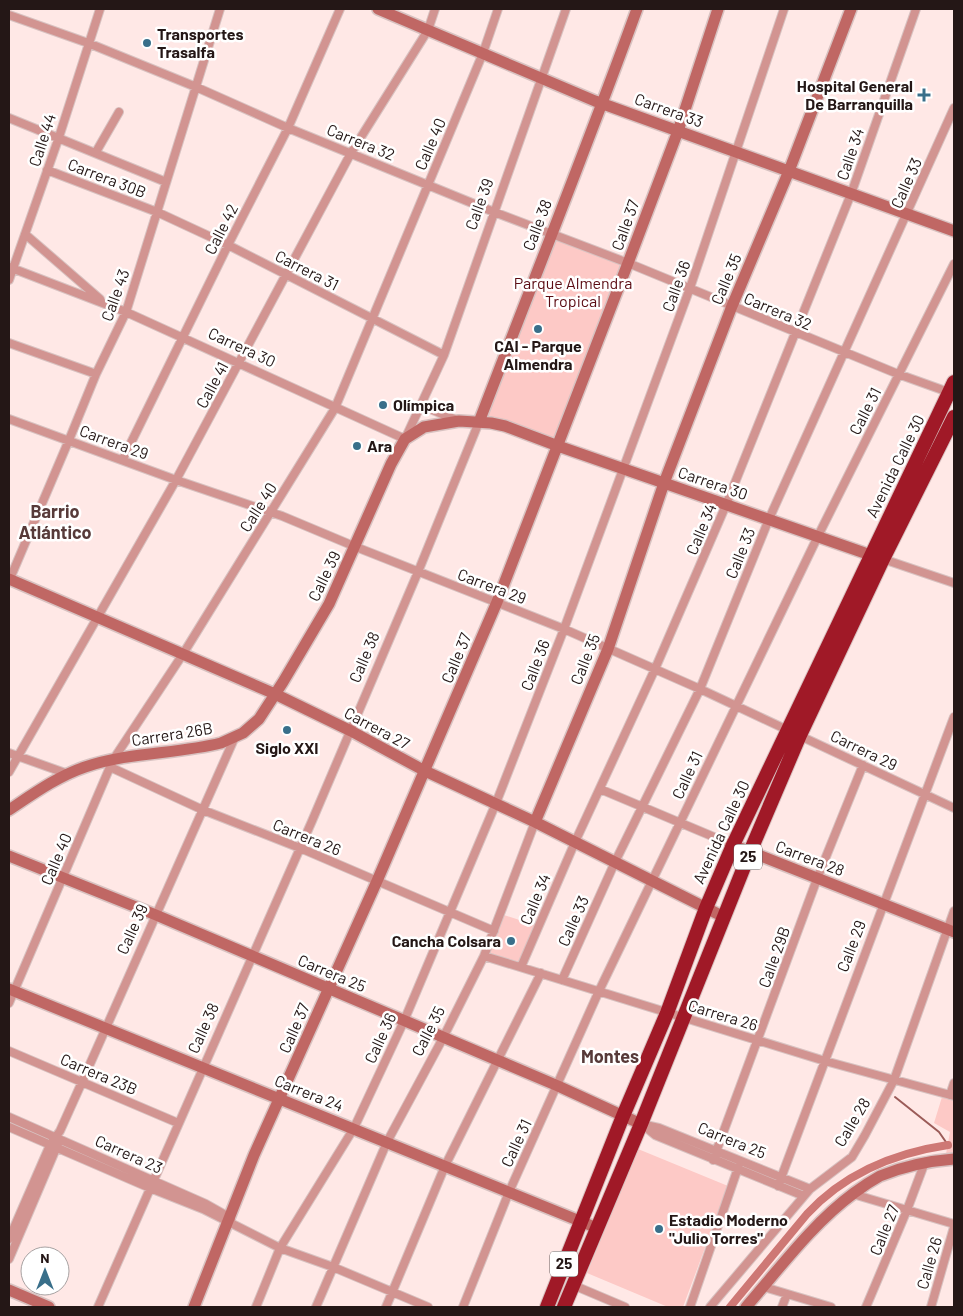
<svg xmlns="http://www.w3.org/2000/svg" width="963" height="1316" font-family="Barlow,sans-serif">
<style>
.green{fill:#fdc9c6}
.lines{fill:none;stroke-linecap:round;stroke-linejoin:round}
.stream{stroke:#9b5b58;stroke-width:2}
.canal{stroke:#ce7875;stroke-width:8}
.street-casing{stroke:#d8c2c1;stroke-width:10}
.secondary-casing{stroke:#d8c2c1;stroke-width:14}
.highway-casing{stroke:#d8c2c1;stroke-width:16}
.street{stroke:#d29491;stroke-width:8}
.secondary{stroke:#c06764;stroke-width:11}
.highway{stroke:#a01927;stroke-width:14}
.poi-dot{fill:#396f8a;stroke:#fff;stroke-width:2}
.labels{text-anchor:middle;stroke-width:5;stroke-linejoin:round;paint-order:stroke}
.shield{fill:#fff;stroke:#665d5c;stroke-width:1}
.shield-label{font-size:15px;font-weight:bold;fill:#241716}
.poi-label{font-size:16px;font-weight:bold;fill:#241716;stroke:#fff;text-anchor:start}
.street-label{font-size:16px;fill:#241716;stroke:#fff}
.park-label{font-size:16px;fill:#5b0c13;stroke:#fff}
.neighbourhood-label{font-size:18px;font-weight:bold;fill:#573a39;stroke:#fff}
</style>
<rect width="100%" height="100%" fill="#ffe8e6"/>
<!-- green -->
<path class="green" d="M551,233L628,263L558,446L479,422Z
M501,914L538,926L521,967L484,956Z
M942,1097L954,1100V1154H946L950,1132L934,1123Z
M638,1149L728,1186L683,1307H668L587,1273Z"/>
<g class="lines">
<!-- stream -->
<path class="stream" d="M895,1097L939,1132L948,1145"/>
<!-- canal -->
<path class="canal" d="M730,1307L807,1214C845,1173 894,1153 948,1145"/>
<!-- street casing -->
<g class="street-casing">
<path id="street" d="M9,15L88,43L196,87L288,128L494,212L628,263L898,374L951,393
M9,118L166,182
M96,152L119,112
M47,170L157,212L228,245L444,355
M25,234L100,299
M9,267L126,312L405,439L444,355L566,9
M9,280L59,137L100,9
M9,343L96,374
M430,409L459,421
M9,419L176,480L282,516L356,547L564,629L700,689L954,808
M123,459L228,245L288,128L340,9
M883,559L954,583
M9,581L69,440L96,374L126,312L220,9
M9,753L68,774
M110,767L203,810L300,848L494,931
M9,772L176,480L351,153L428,30L435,9
M600,789L733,845
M484,956L825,1061L954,1096
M521,967L575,842L655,669L726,505L851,194L916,9
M562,980L615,862L700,689L769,519L954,108
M9,1003L113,760L183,654L335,408L483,53L498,9
M9,1051L178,1123
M950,1095L954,1083
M9,1117L206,1204L229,1217L231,1220
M641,1124L659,1128L810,1189
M643,1125L655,1135L804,1196
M9,1127L150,1188L203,1209L280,1248L333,1267L428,1307
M713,1160L817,879L863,765
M778,1186L954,717
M853,1194L954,1224
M9,1239L50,1145L60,1131L82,1082L235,737
M9,1259L58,1144
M573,1285L625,1307
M764,1287L831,1307
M98,1307L312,821L418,572L479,422
M256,1307L280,1248L354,1128L404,1021L496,803L564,629L690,288L784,9
M316,1307L387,1142L443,1038L484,956L535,822
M386,1307L445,1166L541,973
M463,1307L509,1192L599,991L818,536L954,264
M690,1307L739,1165
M710,1307L810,1189L852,1157L865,1135L894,1080L954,911
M782,1307L787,1294
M866,1307L907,1210L925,1162
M931,1307L954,1227"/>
</g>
<!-- secondary casing -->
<g class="secondary-casing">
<path id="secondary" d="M378,9L595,101L954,231
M479,422C532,284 587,147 637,9
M9,579L275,694L351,731L425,771L535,822L724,917
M9,810C33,794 58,776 85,767C129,752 177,754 221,743L243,733L259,719L283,682L329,604L391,464L405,439L424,427L459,421L491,423L505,426L558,446L879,558
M535,822L608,649L664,483L732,306L789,171L851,9
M733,845L954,932
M9,856L156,915L558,1086L641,1124
M9,989L597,1228
M9,1290L49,1307
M194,1307L254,1155L377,881L497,602L628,263L678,131L718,9
M746,1307C780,1268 812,1224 854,1193C862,1187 871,1181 880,1176C904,1166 928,1161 954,1159"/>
</g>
<!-- highway casing -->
<g class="highway-casing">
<path id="highway" d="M547,1307L623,1116L667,1013L706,908L733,845L954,382
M564,1307L641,1124L750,852L800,735L883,559L954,417"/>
</g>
<!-- street -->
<use href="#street" class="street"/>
<!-- secondary -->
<use href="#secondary" class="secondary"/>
<!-- highway -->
<use href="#highway" class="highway"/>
</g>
<!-- markers -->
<g class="poi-dot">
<circle cx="147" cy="43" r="5"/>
<path d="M921.5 87.5h5v5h5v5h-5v5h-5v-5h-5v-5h5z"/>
<circle cx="538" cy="329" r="5"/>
<circle cx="383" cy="405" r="5"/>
<circle cx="357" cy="446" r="5"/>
<circle cx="287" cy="730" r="5"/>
<circle cx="511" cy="941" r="5"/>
<circle cx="659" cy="1229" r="5"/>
</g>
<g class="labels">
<!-- shield labels -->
<g class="shield">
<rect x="734" y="844.5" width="28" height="25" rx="4"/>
<rect x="550" y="1251.5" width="28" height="25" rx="4"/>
</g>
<g class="shield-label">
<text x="748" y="862">25</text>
<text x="564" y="1269">25</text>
</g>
<!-- poi labels -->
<g class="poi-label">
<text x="157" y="40">Transportes<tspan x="157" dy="18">Trasalfa</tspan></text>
<text x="913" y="92" text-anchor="end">Hospital General<tspan x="913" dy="18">De Barranquilla</tspan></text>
<text x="538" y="352" text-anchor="middle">CAI - Parque<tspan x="538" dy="18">Almendra</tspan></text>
<text x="393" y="411">Olímpica</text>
<text x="367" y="452">Ara</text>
<text x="287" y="754" text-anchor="middle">Siglo XXI</text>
<text x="501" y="947" text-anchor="end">Cancha Colsara</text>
<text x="669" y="1226">Estadio Moderno<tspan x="669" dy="18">"Julio Torres"</tspan></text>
</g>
<!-- street labels -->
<g class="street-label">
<text transform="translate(669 110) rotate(20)" y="6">Carrera 33</text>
<text transform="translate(42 140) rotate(-72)" y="6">Calle 44</text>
<text transform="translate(361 142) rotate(22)" y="6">Carrera 32</text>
<text transform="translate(430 144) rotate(-67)" y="6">Calle 40</text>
<text transform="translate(850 154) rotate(-71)" y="6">Calle 34</text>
<text transform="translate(107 178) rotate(21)" y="6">Carrera 30B</text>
<text transform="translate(906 183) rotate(-66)" y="6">Calle 33</text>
<text transform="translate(479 204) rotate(-70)" y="6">Calle 39</text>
<text transform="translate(537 225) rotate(-69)" y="6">Calle 38</text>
<text transform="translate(625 225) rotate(-70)" y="6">Calle 37</text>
<text transform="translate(221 229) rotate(-63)" y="6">Calle 42</text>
<text transform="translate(307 270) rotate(27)" y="6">Carrera 31</text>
<text transform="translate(726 279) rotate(-67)" y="6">Calle 35</text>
<text transform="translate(676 286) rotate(-70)" y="6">Calle 36</text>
<text transform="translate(115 295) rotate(-70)" y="6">Calle 43</text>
<text transform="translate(778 311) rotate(23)" y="6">Carrera 32</text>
<text transform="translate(242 347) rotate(25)" y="6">Carrera 30</text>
<text transform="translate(212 385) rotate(-62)" y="6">Calle 41</text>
<text transform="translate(865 411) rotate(-63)" y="6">Calle 31</text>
<text transform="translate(114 442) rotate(20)" y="6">Carrera 29</text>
<text transform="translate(895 466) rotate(-64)" y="6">Avenida Calle 30</text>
<text transform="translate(713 483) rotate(19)" y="6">Carrera 30</text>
<text transform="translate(258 507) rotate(-58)" y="6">Calle 40</text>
<text transform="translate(701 529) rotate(-67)" y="6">Calle 34</text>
<text transform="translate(740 553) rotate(-68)" y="6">Calle 33</text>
<text transform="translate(324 576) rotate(-64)" y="6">Calle 39</text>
<text transform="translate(492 586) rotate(21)" y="6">Carrera 29</text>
<text transform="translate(364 657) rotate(-67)" y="6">Calle 38</text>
<text transform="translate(456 658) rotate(-67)" y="6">Calle 37</text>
<text transform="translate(585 659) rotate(-68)" y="6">Calle 35</text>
<text transform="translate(535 665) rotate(-69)" y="6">Calle 36</text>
<text transform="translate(377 728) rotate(28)" y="6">Carrera 27</text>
<text transform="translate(172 734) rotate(-9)" y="6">Carrera 26B</text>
<text transform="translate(864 750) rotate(26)" y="6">Carrera 29</text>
<text transform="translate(687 775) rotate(-65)" y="6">Calle 31</text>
<text transform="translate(721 832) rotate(-65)" y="6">Avenida Calle 30</text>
<text transform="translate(307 837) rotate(22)" y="6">Carrera 26</text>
<text transform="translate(810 858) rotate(21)" y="6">Carrera 28</text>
<text transform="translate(56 859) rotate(-67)" y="6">Calle 40</text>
<text transform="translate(535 899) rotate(-67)" y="6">Calle 34</text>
<text transform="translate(573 921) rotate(-66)" y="6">Calle 33</text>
<text transform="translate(132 929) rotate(-66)" y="6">Calle 39</text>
<text transform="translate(851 946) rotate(-69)" y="6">Calle 29</text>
<text transform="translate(774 957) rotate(-70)" y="6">Calle 29B</text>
<text transform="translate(332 973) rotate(23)" y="6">Carrera 25</text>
<text transform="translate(723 1015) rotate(17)" y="6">Carrera 26</text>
<text transform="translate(203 1028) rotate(-66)" y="6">Calle 38</text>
<text transform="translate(294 1028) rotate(-66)" y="6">Calle 37</text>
<text transform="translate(428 1031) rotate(-63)" y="6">Calle 35</text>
<text transform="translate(380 1038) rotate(-65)" y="6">Calle 36</text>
<text transform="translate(99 1074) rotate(23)" y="6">Carrera 23B</text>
<text transform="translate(309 1093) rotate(22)" y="6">Carrera 24</text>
<text transform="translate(852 1122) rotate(-59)" y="6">Calle 28</text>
<text transform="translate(732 1140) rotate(22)" y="6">Carrera 25</text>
<text transform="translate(516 1143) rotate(-65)" y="6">Calle 31</text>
<text transform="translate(129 1154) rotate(24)" y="6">Carrera 23</text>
<text transform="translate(884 1230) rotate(-68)" y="6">Calle 27</text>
<text transform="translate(929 1263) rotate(-74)" y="6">Calle 26</text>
</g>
<!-- park labels -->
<g class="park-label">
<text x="573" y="289">Parque Almendra<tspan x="573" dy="18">Tropical</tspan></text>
</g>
<!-- neighbourhood labels -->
<g class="neighbourhood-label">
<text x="55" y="518">Barrio<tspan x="55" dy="21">Atlántico</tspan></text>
<text x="610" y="1063">Montes</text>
</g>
</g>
<!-- border -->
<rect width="963" height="1316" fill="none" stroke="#241716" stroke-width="20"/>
<!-- north arrow -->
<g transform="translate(45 1271)"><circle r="24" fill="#ffffff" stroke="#a7a2a2"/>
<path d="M0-4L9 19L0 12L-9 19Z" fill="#396f8a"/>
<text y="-8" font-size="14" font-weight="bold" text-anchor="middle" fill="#241716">N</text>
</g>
</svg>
